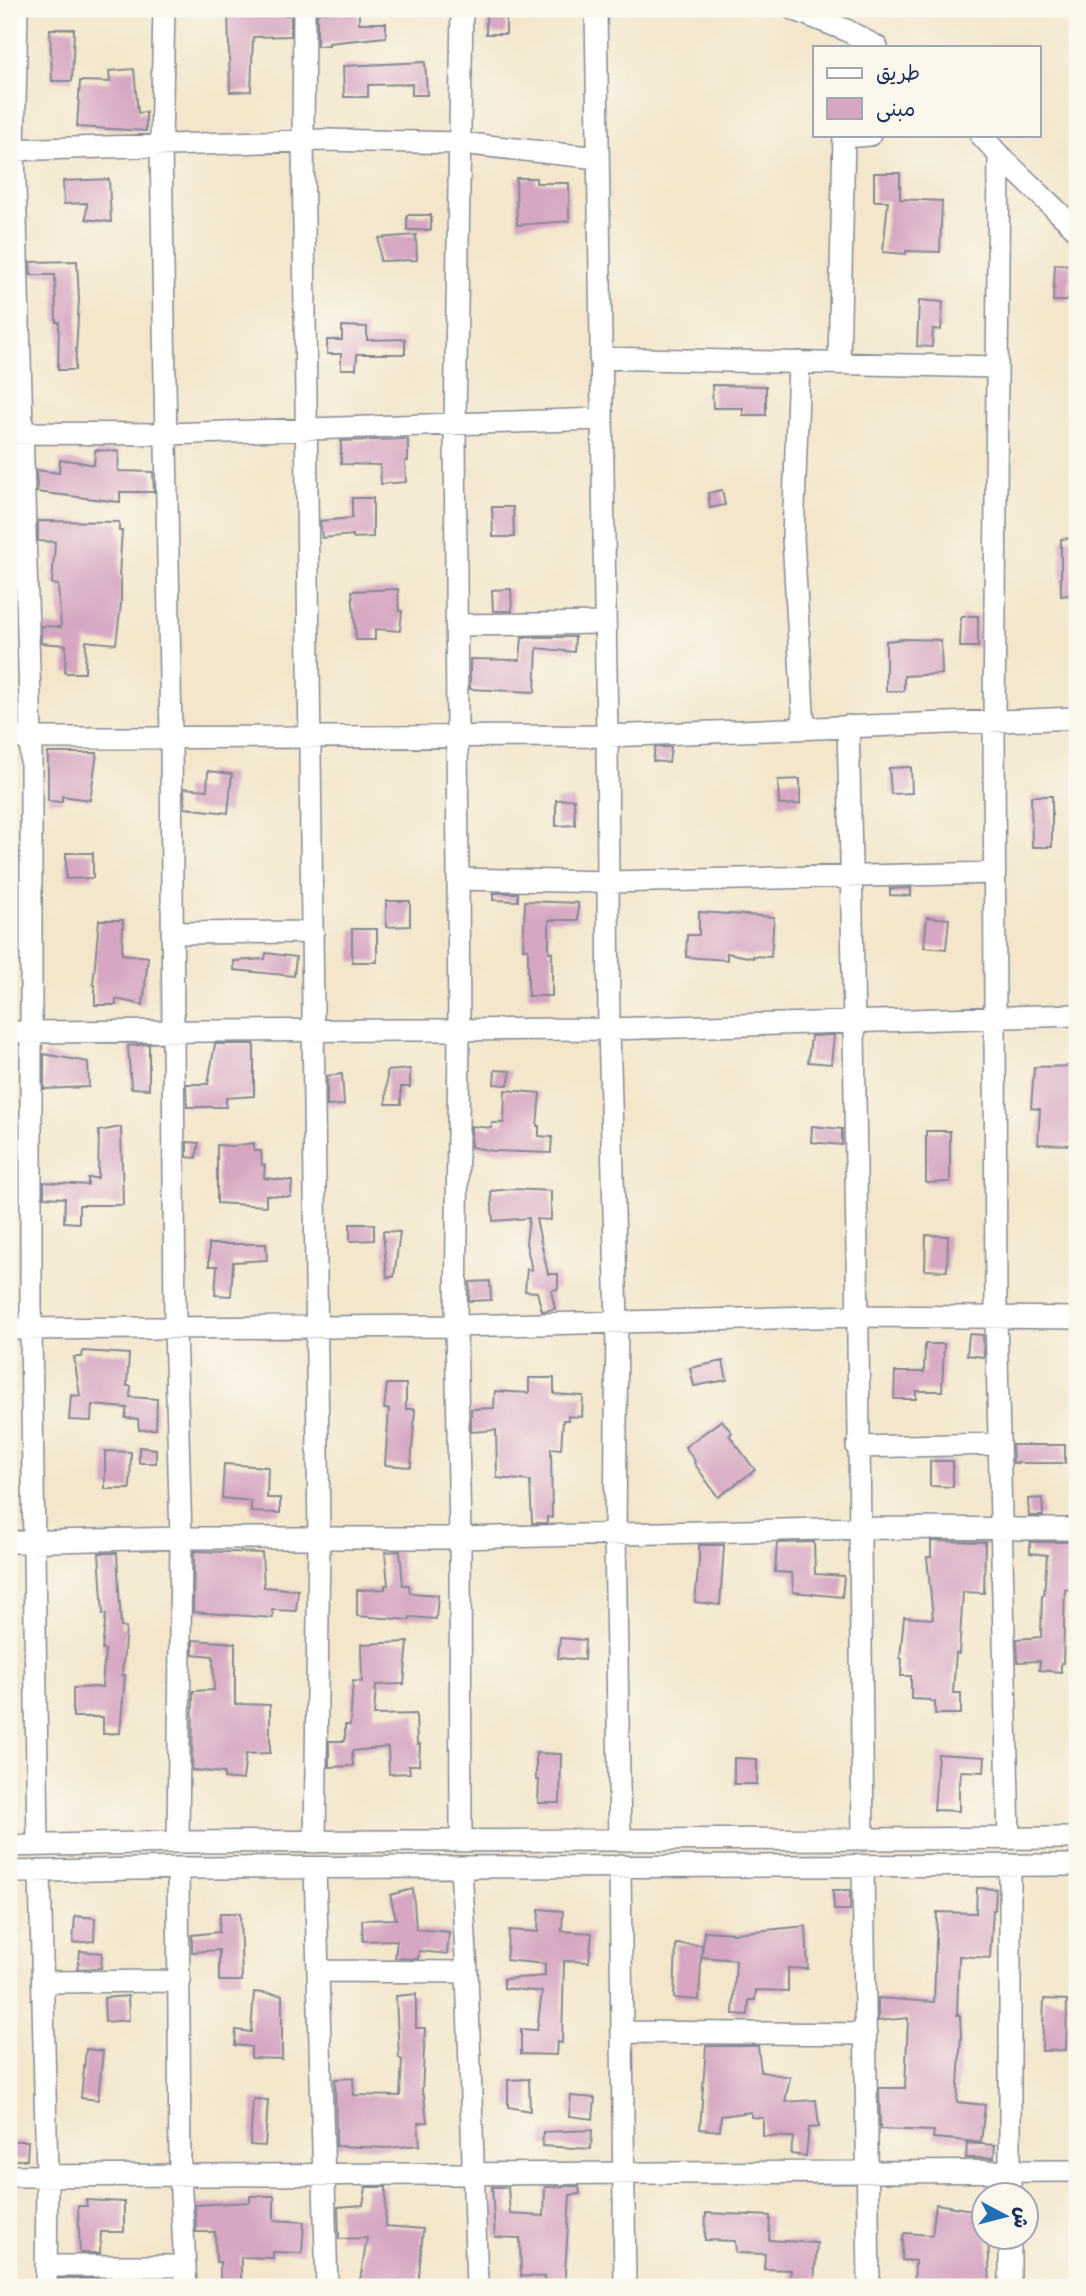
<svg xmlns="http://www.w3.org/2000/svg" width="1086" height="2296" font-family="'Indie Flower','Playpen Sans Arabic',sans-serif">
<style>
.building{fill:#d6a6c2}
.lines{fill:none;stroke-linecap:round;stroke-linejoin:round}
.minor-casing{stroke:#878a94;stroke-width:24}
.minor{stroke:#fff;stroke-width:21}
</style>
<rect width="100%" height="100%" fill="#fbf7ec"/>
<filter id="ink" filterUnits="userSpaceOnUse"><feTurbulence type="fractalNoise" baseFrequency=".0143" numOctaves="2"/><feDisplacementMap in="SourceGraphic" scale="14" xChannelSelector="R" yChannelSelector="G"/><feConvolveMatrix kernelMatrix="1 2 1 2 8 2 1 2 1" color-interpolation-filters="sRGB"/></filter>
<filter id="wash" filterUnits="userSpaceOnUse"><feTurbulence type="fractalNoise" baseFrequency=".00686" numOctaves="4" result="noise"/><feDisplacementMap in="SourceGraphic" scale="28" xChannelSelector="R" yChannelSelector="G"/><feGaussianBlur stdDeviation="1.57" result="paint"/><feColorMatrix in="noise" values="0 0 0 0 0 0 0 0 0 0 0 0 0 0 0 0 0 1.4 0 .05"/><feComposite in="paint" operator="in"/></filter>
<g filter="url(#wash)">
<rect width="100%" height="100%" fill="#f3e6cb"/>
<g id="blocks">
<!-- building -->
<path class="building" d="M228,9H245V14L291,15V36L253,37L251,91L230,92Z
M486,9H506V34H486Z
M322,12H359V23H386V37L329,43V45L317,46V14Z
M50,29H74L72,81H52Z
M425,62L427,95H412V84L368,85V97H344L343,66Z
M134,69L138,113L146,112V131L77,127L80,81L110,82L109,71Z
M874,173H900V199L942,201L940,252L906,251V254L883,252L888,201H874Z
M516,178H536V183H569V221L517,225Z
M109,179L111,222L86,219L87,203L64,204L63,181Z
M407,215H431V230H407Z
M416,235L417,260L380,261L379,238Z
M77,261L79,299L75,370H58L59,322H56L55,275H31L30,262Z
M1055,264L1071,265L1068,301H1053Z
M919,300L943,302L941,330L933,329L932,347L917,346Z
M342,326L367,327V340L405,339V354H357L356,369H341V354H327V340H342Z
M712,385L766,386V415H743V408H713Z
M408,439V461H405L406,482L381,484L380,465L341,464V441Z
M95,450L119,451L118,471L153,472L154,492H120V502L37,492L36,470L59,473L60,460L75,461L94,465Z
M722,490L725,505L710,508L708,493Z
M352,498H373V537L353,538V535L322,538L320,521L352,518Z
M492,507H513L514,537H493Z
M38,521L119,522V531H122L119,575L121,576V604L116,644L86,641L85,673H65L66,645L41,643V626L61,627L58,585L52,584L55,542L38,541Z
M1071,538L1077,594L1061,596V539Z
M398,589L399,611H402L400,631L375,629V640H356L352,591Z
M511,589L512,611H493L492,590Z
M961,616H978V647H960Z
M522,637H575L574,652L537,648L535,692L470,689V659L520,660Z
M904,639L941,640L942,674L904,676V691H886V641Z
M655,747H671L669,763L653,761Z
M48,753H97L90,800L62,796V802L48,801Z
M911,767L912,793L891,794L889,768Z
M208,771L232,774L228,813L185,808L184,788L207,790Z
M800,779V804L779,805L778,780Z
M1031,796H1052V847H1032Z
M574,799L575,825L556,826V800Z
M66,853H93V878L66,879Z
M911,888V896L890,895V889Z
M493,893H518V901L493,900Z
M386,901H410V926L386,927Z
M525,901L578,903V920H549V952H552V996H528V949H523Z
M699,912L774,917L771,957L753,956V958L727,953V960L686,957L687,935H699Z
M927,917L949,919L946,949L924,947Z
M99,920H123L122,954L148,957L143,1005L116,999V1005H95V985H93Z
M352,929H377V962H352Z
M266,953L296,957L294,976L234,970V961L265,959Z
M834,1035L831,1064L808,1062L811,1036Z
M149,1044V1089L131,1088L128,1046Z
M215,1044H254V1096L226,1098V1107H187L186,1084H208Z
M44,1054L88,1062L89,1087L44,1089Z
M1077,1066V1145L1038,1144L1040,1109L1031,1108L1034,1067Z
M410,1069V1087H401V1104H386L387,1071Z
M495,1070L511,1071L508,1085L494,1084Z
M342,1074L344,1105L327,1106V1076Z
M505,1090L540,1093L537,1126H539V1136L552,1137L551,1153L493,1151L471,1147V1126L492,1128V1123H504Z
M812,1126L842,1129V1145L811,1142Z
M121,1127L123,1205H79V1223L64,1222L65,1198L44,1197V1182L88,1185V1178H98L99,1131Z
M926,1131H950V1182L926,1183Z
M187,1142L199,1143L196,1158L187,1157Z
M254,1143V1151H261L262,1165H265L264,1178L292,1181L291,1197L266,1195V1206L217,1203V1145L233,1146Z
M513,1189L551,1191V1220L536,1219L548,1274H558V1289L551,1290L555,1309L542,1311L537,1292L525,1291L527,1269L532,1270L526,1243L529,1218L493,1221L491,1191Z
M350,1224H374V1240L350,1241Z
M383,1231L400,1232L394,1277H387Z
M926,1235L948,1236L947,1271L925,1270Z
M209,1244H266L267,1260L233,1262L231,1296L215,1295L217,1266H209Z
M490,1281L491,1300L469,1301L470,1282Z
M969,1334L983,1335L984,1357L967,1355Z
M925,1344H944L942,1391H916V1399H894L895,1372H924Z
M83,1351L129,1354L127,1386H131L130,1397L157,1399L156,1429L139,1430L138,1419L125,1418L127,1408L92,1405L91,1421L69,1420L71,1395L80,1396L74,1357H82Z
M723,1361L727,1380L694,1386L690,1368Z
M529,1378H554V1394L583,1396L582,1417L568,1416V1420H563L561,1449L551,1448L552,1518L547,1517V1523H532L530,1481L497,1478L496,1430L471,1432V1409L494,1408L495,1391L529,1393Z
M387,1384H406V1409H415L411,1467L385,1465L389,1409H384Z
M722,1420L732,1433L729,1435L755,1470L718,1497L694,1463L695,1461L685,1447Z
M1012,1445H1065V1463H1013Z
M139,1447L156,1449V1463H139Z
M105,1451L131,1452L130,1489H105Z
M930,1461H953V1487L930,1486Z
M224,1464L268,1467L267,1498H280V1513L251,1512V1501L222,1498Z
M1042,1498L1043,1516H1029L1028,1499Z
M931,1541L985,1542L984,1593L963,1592L959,1654L956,1653L953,1693H961V1714H935V1702L930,1701V1700L911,1699V1676H901L902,1659L900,1658L904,1617L933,1619L927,1557H931Z
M814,1542L815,1574L844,1576L842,1597L793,1592L792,1573L775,1572L777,1543Z
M1030,1542H1077V1590L1065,1589L1063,1663H1061V1672L1039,1670L1040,1661L1018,1662L1017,1639L1041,1637L1042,1595H1044L1047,1555L1030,1553Z
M699,1545H724L720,1605L695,1602L699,1559Z
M194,1551L262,1553L264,1587L298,1590L296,1611L272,1610L273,1618L193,1612Z
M400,1551L403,1585H409L410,1593L438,1595L436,1619L410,1617V1620L357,1616V1590L385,1589V1585H388L385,1552Z
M99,1553H117L121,1627L126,1628L122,1675H125L120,1733L103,1734V1717H73V1688L102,1687L105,1650H102L106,1614H103Z
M560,1638L585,1640L584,1660L558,1658Z
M193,1640L235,1643V1704L270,1705V1753L246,1754L243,1780L224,1778V1773L192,1770L193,1691L214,1690L213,1656L193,1654Z
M408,1642L404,1684L376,1685L374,1715L416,1714L417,1744H420L419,1765H409L410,1773L389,1774L388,1747L352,1751L353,1766L329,1767V1741H345V1725H350L353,1681L362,1682L361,1644Z
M536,1753L561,1754L560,1803H538L539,1780H536Z
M938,1754L985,1757L984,1772L961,1771L960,1784H959V1811L934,1810Z
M734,1758L757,1759V1784H734Z
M977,1888L996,1889L995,1910H993L990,1958L959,1956L957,2015H960L961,2036L957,2102L985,2105L981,2142L933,2138L934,2131L880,2129L879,2088H905L908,2018L878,2021V1998L934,2002L937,1912L976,1913Z
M413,1889L416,1929L449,1932L447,1954L419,1951L418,1959L395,1958L397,1940L363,1941L362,1920L396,1919L390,1895Z
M833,1890H850V1910H834Z
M539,1909L563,1911L562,1931L592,1933L589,1962L564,1961L562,2043L557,2042L556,2055L521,2054V2029L537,2030L542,1992L504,1988V1979L545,1976V1964L506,1960L509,1930L538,1932Z
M220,1913H240L242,1981H219V1950L192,1952V1935L219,1932Z
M75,1916L95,1918L94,1941L73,1943Z
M806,1926L808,1969L788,1968V1991L756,1990L755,2000H749L748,2015L733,2014L736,1960L702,1957L704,1931L735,1933Z
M676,1944L702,1945L699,2000L674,1998Z
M80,1951L102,1953L101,1968L78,1969Z
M254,1992L282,1995V2059L251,2058V2047L235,2045L236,2030L251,2032Z
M416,1994V2028H425L422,2094L424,2095L427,2122L418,2123L420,2145L387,2148L336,2146L335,2079L353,2078L354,2095L400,2096L402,2060L399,2058L396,1996Z
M128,1996L129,2020L105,2022L104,1998Z
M1044,1999L1067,2000L1066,2050L1042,2051Z
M706,2046H758L761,2072L790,2077L785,2102L816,2100L819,2127L809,2128L806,2156L791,2154L793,2137L763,2136V2118L751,2117V2112L721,2116L720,2131L700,2129Z
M86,2049L103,2051L98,2100L81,2098Z
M529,2079L530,2111L508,2107V2080Z
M571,2096L595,2098L593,2119L569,2116Z
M253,2099L268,2100L265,2146L250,2145Z
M592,2130L591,2149L542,2146L543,2132Z
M9,2141H28L27,2160H9Z
M967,2143L995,2145L994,2158H966Z
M579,2186L580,2194L570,2195L565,2272L566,2287H545L544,2277L521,2276L520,2238L495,2237L492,2187H508L510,2214L544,2216L545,2187Z
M366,2187H386L385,2226L423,2229L418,2287H359L367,2238L339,2239L338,2207L363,2205Z
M250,2196H274V2220L304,2222L302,2253L273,2252V2258L241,2257V2287H220V2262H216L215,2232H196L195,2205L250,2202Z
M86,2200L124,2202V2232H101L100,2253H80L78,2206H87Z
M936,2204L984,2212V2236H988L990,2287H914L915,2261L902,2260L903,2236L905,2233L932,2235Z
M706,2213L770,2216L769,2240L817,2243L814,2282L790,2280L791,2270L764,2269L765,2254L736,2253L735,2241L705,2240Z
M59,2279H108V2287H59Z"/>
</g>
</g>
<g filter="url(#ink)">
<use href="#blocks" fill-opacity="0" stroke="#878a94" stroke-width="2"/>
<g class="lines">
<!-- minor casing -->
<g class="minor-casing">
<path id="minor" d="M17,9L14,150L31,738V1329L38,1845
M164,9L161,145L171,737L175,1329L181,1538L178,1842
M304,9L303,140L319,1539L315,1842
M596,9L607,736L609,1029L617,1321L615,1536L620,1840
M793,9L846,30L877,47
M981,135L999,155L1077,230
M844,137L870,135
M9,150L324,140L460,143L598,158
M999,155L994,720L996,1317L1009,1838
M600,358L995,367
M799,362L793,538L804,728
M839,363L844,135
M11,433L167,434L600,419
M456,625L604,623
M848,726C857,1097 859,1468 863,1840
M9,738L607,736L1077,718
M458,879L608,882L994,873
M172,933L313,932
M9,1032L609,1029L1077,1015
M9,1329L456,1326L858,1316L1077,1318
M857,1447L999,1444
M9,1542L181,1538H460L859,1528L1077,1529
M461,1841L460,1538L456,1326L459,1031L455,424L462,9
M9,1846L178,1842L1077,1838
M620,1865L625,2287
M863,1866L869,2287
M461,1867L467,1972L477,2287
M178,1868L180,2174L186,2287
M315,1868L327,2287
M40,1871L47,2175L46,2287
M9,1872L178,1868L1077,1865
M319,1971L467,1972
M44,1982L180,1981
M622,2032L866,2034
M9,2176L1077,2171
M1010,2194V1865
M46,2266H185
M1010,2287V2236"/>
</g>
<!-- minor -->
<use href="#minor" class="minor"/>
</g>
</g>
<!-- margin -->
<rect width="1086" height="2296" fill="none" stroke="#fbf7ec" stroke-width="35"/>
<!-- legend -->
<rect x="813" y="46" width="228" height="91" fill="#fbf7ec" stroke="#a1a7b3" stroke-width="2"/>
<rect x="827" y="68" width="35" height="10" fill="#ffffff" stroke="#a1a7b3" stroke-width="2"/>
<text x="876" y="80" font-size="21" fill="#1b2f5e">طريق</text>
<rect x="827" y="98" width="35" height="21" fill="#d6a6c2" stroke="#a1a7b3" stroke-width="2"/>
<text x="876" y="116" font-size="21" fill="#1b2f5e">مبنى</text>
<!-- north arrow -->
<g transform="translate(1005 2216) rotate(97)"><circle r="33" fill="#fbf7ec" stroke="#a1a7b3" stroke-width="2"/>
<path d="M0-5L12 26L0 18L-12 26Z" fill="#1f6fb2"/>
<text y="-10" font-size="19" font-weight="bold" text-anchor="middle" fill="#1b2f5e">ش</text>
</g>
</svg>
